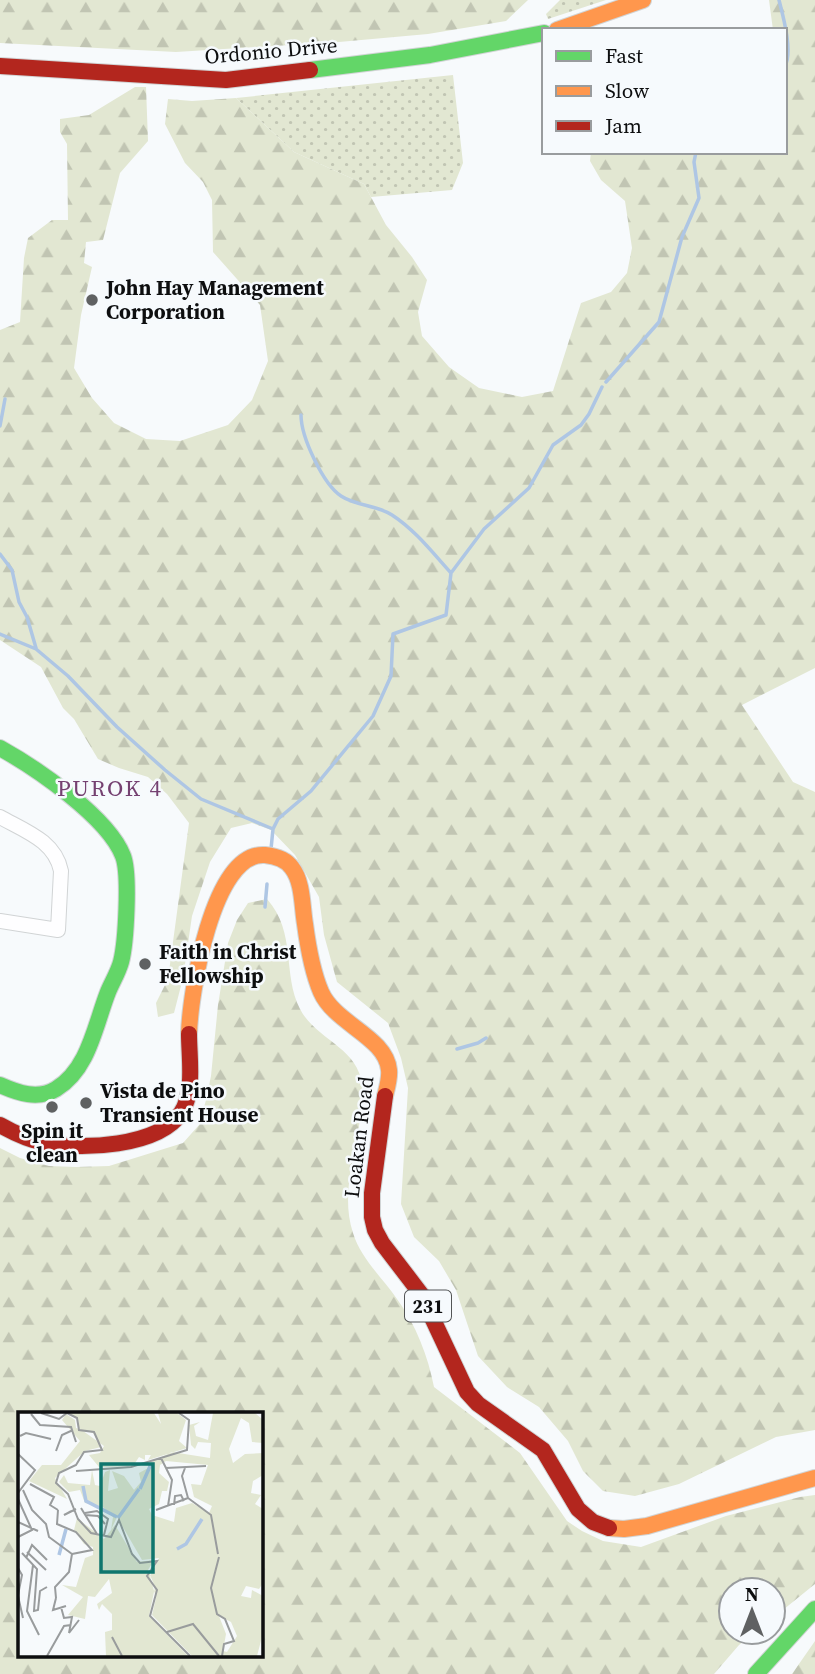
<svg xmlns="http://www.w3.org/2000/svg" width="815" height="1674" font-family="'Source Serif 4',serif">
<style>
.green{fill:url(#green-dots)}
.forest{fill:url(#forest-firs);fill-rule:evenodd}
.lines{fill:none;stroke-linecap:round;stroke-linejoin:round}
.stream{stroke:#aec6e4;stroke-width:3.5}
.street-casing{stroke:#d1d4d5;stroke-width:16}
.fast-casing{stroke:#d1d4d5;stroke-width:18}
.slow-casing{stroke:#d1d4d5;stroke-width:18}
.jam-casing{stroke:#d1d4d5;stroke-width:18}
.street{stroke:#fefeff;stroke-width:14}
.fast{stroke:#63d668;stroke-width:16}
.slow{stroke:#ff974d;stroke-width:16}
.jam{stroke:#b3261e;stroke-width:16}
.poi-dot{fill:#5f6162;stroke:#f6fafd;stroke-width:2.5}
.labels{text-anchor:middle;stroke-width:5;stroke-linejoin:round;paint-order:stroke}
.shield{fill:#f6fafd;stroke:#535556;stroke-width:2}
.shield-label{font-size:19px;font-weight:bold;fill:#0d0e0f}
.street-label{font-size:21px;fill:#0d0e0f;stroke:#f6fafd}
.poi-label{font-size:21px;font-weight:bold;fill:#0d0e0f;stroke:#f6fafd;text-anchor:start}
.neighbourhood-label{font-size:23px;letter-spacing:2px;fill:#754171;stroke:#f6fafd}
.inset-river{fill:none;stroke:#aec6e4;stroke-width:3.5}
.inset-road{fill:none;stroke:#999c9d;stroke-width:2}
.view{fill:#0f766e;fill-opacity:0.15;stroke:#0f766e;stroke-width:3.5}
.inset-edge{fill:none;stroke:#0d0e0f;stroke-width:3.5}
</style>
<defs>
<pattern id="green-dots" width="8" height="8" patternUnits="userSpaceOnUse" patternTransform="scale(1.75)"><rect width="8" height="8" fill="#e2e7d2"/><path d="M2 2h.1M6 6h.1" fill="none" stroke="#c1c5b3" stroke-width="1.8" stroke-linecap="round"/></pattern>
<pattern id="forest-firs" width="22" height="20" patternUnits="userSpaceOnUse" patternTransform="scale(1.75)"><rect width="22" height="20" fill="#e2e7d2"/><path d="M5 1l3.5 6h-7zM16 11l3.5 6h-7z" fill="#c1c5b3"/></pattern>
</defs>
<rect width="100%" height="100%" fill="#f7fafc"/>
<!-- green -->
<path class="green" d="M560,0H606L548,19L546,14Z
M453,75L463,163L452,190L371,197L364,184L294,152L236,98Z"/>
<!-- forest -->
<path class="forest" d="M0,0H528L506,21L428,34L339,42L176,52L0,43Z
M769,0H815V668L742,705L793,782L815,792V1430L776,1437L679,1484L635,1496L603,1491L583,1471L568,1441L539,1407L507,1387L478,1356L456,1290L439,1261L414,1237L401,1204L408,1088L401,1058L388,1023L337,982L324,935L319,897L295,855L271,830L252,823L231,828L210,862L192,916L183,978L174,1013L158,1017L156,1003L168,979L189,823L167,794L148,777L119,768L98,759L74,719L63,708L41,667L0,640V330L20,322L24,258L28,238L52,220H68L67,144L60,132V119L89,115L135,87H146L148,141L120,173L103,240L86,242L84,263L92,267L81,315L74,368L92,398L114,423L146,439L180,441L228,425L252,400L268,361L260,305L213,252L212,200L203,182L185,163L165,124L168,99L192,101L236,98L294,152L364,184L386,225L412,257L427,280L418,312L422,336L449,367L479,388L522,397L553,391L581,303L611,292L627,273L632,248L625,201L601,180L590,161L591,152H785V30H773Z
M267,899C297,933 282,974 300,1009C316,1040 358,1047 362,1085C365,1135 337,1184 353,1233C361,1259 382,1277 397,1299C416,1325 428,1356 434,1387L520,1453L567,1521L582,1531L603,1541L641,1547L726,1516L800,1497L815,1495V1584L773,1618V1590H731V1632H755L739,1645L714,1674H0V1148L20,1158L49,1166L76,1167L109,1166L183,1143L199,1125L206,1100L211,1076L218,1005L228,943L237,920L248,903ZM261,1413V1655H19V1413Z
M815,1641V1674H792Z"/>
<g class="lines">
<!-- stream -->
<path class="stream" d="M779,0C783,16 793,51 785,66
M606,382L659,322L682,237L699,198L694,162L696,152
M301,415C301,437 323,484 341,496C356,506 377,505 392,515C415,530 432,552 451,573
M0,426L5,399
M0,554L12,570L19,602L27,617L36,648
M0,634L36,649L68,676L117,727L165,770L201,799L273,829
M271,849L273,829L278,819L311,791L373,716L391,676L393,634L446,615L451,573L484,529L529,488L553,445L581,425L589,414L602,387
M265,907L267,884
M457,1049L478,1043L486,1038"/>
<!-- street casing -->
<g class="street-casing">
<path id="street" d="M0,817C25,831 55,841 61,871L58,930L0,921"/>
</g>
<!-- fast casing -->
<g class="fast-casing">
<path id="fast" d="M310,70L430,55L544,33
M0,748C36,768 108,817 123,856C130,874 126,943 121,962C118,973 112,982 108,992C95,1025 89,1069 56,1089C38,1100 18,1093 0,1085
M756,1674L815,1609"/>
</g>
<!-- slow casing -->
<g class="slow-casing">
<path id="slow" d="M557,30L643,0
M189,1034C190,995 212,851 265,855C275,856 286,859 292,868C303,882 302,907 305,924C308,947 312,971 321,992C335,1024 386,1037 389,1070C390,1078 387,1088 385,1096
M609,1528L624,1529L647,1526L815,1478"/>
</g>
<!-- jam casing -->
<g class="jam-casing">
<path id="jam" d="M0,66L226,80L310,70
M385,1096L372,1193V1217L375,1230L382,1243L421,1294L467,1392L478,1404L543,1450L578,1509L593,1522L609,1528
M0,1125C14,1133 29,1140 45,1143C81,1150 158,1147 181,1113C195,1092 189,1058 189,1034"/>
</g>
<!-- street -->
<use href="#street" class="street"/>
<!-- fast -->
<use href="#fast" class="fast"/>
<!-- slow -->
<use href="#slow" class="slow"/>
<!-- jam -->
<use href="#jam" class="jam"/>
</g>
<!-- markers -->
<g class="poi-dot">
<circle cx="92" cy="300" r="7"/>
<circle cx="145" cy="964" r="7"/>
<circle cx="86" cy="1103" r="7"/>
<circle cx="52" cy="1107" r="7"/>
</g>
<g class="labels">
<!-- shield labels -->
<rect class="shield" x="405" y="1290.5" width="46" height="31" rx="5"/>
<g class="shield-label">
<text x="428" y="1313">231</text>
</g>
<!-- street labels -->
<g class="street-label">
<text transform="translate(271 51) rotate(-5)" y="7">Ordonio Drive</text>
<text transform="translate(359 1137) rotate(-83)" y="7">Loakan Road</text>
</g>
<!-- poi labels -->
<g class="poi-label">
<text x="106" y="295">John Hay Management<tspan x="106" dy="24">Corporation</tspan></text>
<text x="159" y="959">Faith in Christ<tspan x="159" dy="24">Fellowship</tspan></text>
<text x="100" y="1098">Vista de Pino<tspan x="100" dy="24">Transient House</tspan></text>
<text x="52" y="1138" text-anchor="middle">Spin it<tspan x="52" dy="24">clean</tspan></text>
</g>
<!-- neighbourhood labels -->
<g class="neighbourhood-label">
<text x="110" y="796">PUROK 4</text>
</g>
</g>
<!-- overview -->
<g transform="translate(18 1412)">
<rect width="245" height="245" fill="#f7fafc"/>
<path d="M51,1H136L143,12L140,1H159L168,8L161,29L169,36L130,48L133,43H127V48L121,45L115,54L81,55L71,43L82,41L86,34L61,16L60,8ZM195,1H237L244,7L245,31L234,30L231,11L223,6L211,37L215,51L227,42L245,41V63L235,69L233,81L243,83L237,92L245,97V171L241,177L228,174L223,184L233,186L234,178L245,184V221L239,244H174L134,203L138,186L132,164L141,146L124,148L99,105L93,118L95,105L85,95L67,91L62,78L51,80L41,70L46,63L50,71L72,73L74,58L77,73L82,74L87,60L92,58L90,79L100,76L94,59L106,64L116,78L123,70L121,61L132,55L131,51L154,40L192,46L193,31L180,30L177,37L173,33L171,13L182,10L176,14L178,24L190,28ZM148,49L190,53L183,73L173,72L176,85L194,94L191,101L174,91L158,96L156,110L134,103L131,97L141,92L144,79H149L151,70L141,61L142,53ZM201,204L213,210L219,224L209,240L205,239L208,222ZM48,2L57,8L58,16L75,21L83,35L67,39L37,66L49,87L11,69L24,53H43L62,29L44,8ZM59,106L86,127L97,113L119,150L136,148L130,158L137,175L131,204L170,244H88L87,220L94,218V202L84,192L81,198L79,192L94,181L91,167L77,185L70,184L67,207L50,203L65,185L44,173L58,175L67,146L75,143V135L66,132L56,118Z" fill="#e2e7d2" fill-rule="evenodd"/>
<path class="inset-river" d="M65,74L68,89L99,105M122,77L133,52M100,106L121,77M159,137L168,132L184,107M41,143L48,117"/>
<path class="inset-road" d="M23,1L41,7L49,1L59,6L61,18L76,20L84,38L66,40L58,53L41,61L38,71L50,82L60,107L73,121L93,125L101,108L114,142L122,151L139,149L129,164L139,178L132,204L172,244M13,2L22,13L53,15L58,30M2,24L8,21L33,27M38,39L44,23L55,18M0,42L17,58L0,81M143,46L154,68L150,94M148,56L188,54M167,56L164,64L170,86L193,103L200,142M58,59L113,55L169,38L171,8L161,1M12,72L36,85L32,93L40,98M5,78L14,98L28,112L31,125L54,142M0,87L14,118L0,125M156,93L157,84L163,83L166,89M63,96L79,122M40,98L39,112L58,120L74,138L54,142M138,98L170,86M53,99L46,103L58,97M67,101L79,99L90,107L86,123M67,103L80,104L87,112M0,110L20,119M9,140L28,158M4,141L19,157L16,199L20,198L22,179L29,175M201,145L193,176L199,202L207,207L216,229L206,232L204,244M8,146L14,133L29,148M15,153L9,199L21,223M0,156L4,163L0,183M0,184L5,206M38,186L37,175L51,160L54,142M38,186L35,198L48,194M43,195L46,206L54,205L51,221L61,208M149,220L175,212L201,244M94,225L104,244M29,244L46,214L53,213"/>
<path class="view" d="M83,52H135V160H83Z"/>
<rect width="245" height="245" class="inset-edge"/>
</g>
<!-- legend -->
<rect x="542" y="28" width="245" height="126" fill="#f6fafd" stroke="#999c9e" stroke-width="2"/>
<rect x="556" y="51" width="35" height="10" fill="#63d668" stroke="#999c9e" stroke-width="2"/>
<text x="605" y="63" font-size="21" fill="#0d0e0f">Fast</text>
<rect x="556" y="86" width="35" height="10" fill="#ff974d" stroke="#999c9e" stroke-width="2"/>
<text x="605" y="98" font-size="21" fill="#0d0e0f">Slow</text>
<rect x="556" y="121" width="35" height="10" fill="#b3261e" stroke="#999c9e" stroke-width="2"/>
<text x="605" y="133" font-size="21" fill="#0d0e0f">Jam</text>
<!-- north arrow -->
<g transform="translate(752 1611)"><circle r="33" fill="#f6fafd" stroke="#999c9e" stroke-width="2"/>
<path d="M0-5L12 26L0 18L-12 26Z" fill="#5f6162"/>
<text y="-10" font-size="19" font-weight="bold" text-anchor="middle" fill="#0d0e0f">N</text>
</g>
</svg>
